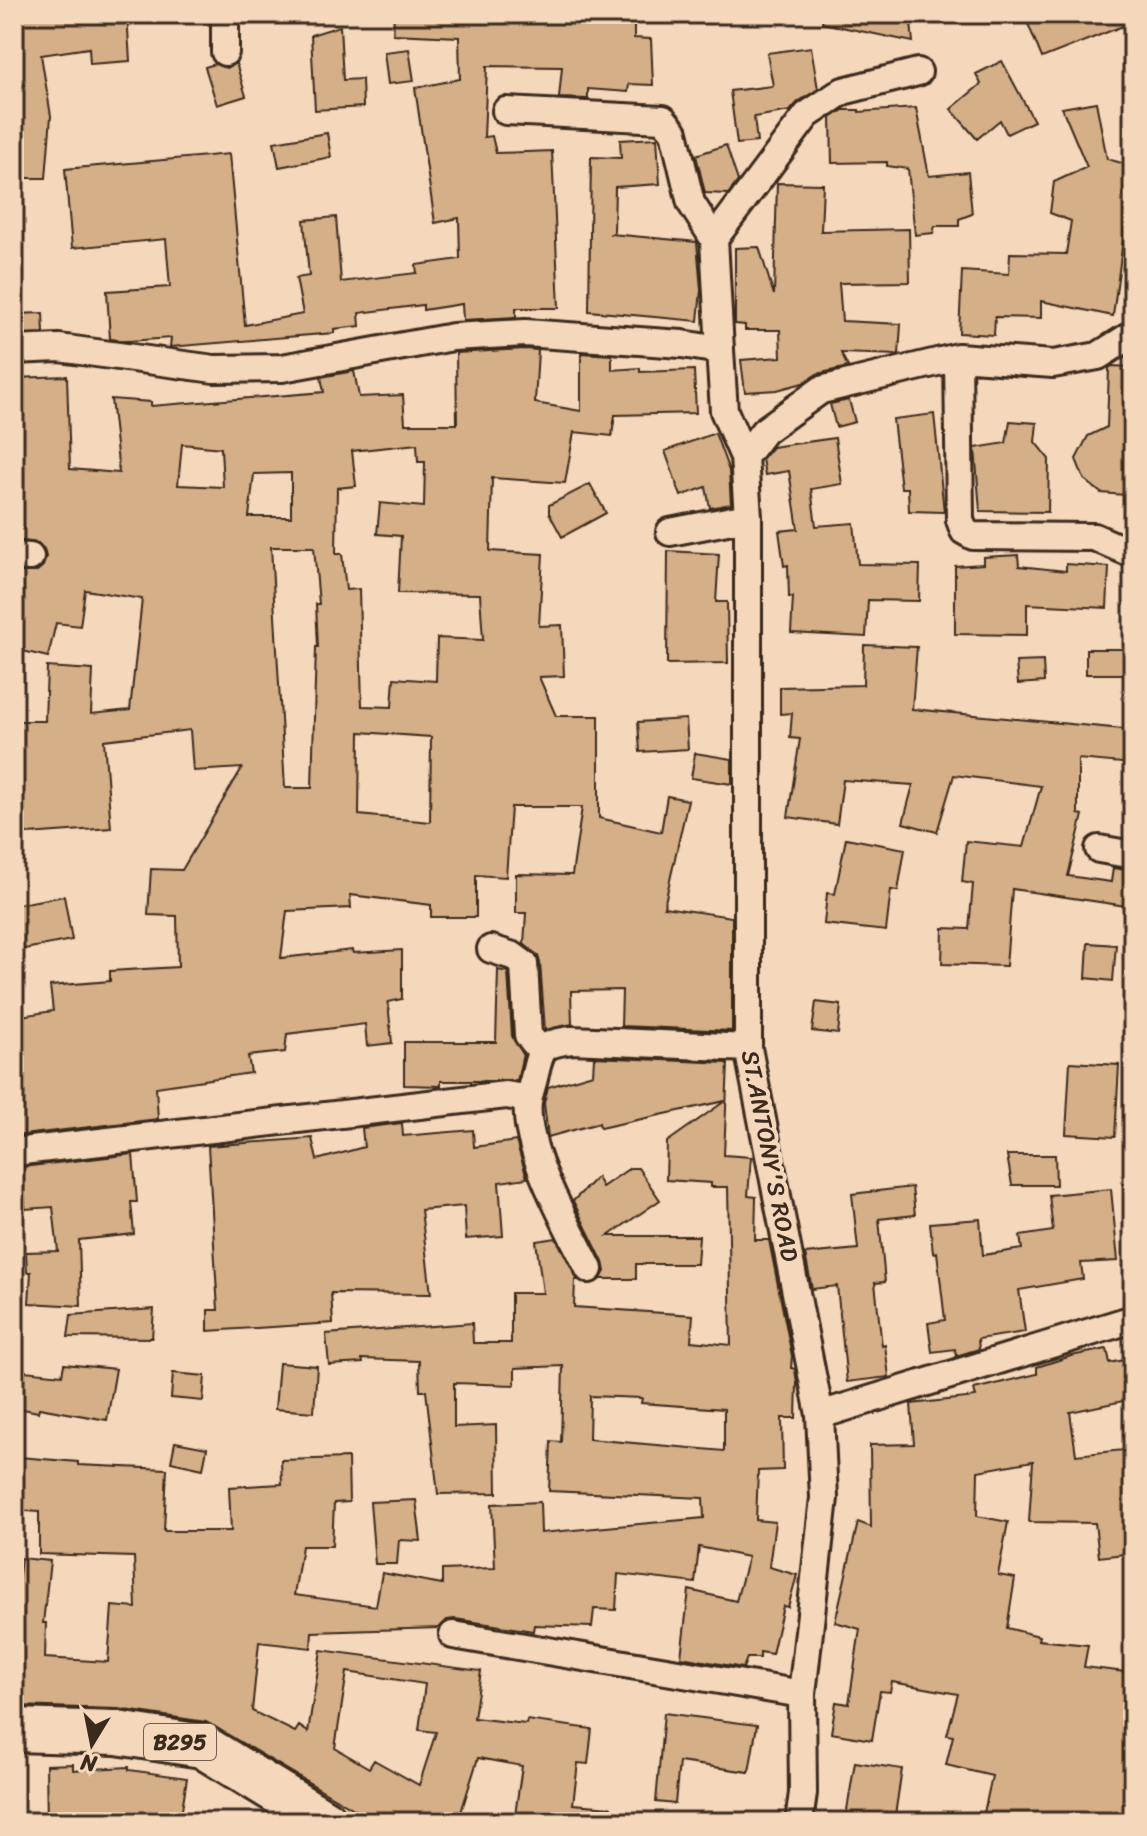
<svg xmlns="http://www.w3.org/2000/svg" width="1147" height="1836" font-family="Sriracha,sans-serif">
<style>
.building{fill:#d5af87;stroke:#3b2a1e;stroke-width:2;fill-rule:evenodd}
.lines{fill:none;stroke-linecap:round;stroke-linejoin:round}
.street-casing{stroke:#3b2a1e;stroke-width:32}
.primary-casing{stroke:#3b2a1e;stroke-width:48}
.street{stroke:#f5d8bb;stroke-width:26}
.primary{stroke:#f5d8bb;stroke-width:42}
.labels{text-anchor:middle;stroke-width:8;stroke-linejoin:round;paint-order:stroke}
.shield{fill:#f5d8bb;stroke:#735e4d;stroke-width:2}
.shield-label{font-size:22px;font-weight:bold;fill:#3b2a1e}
.street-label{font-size:24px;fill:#3b2a1e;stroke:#f5d8bb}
</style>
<rect width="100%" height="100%" fill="#f5d8bb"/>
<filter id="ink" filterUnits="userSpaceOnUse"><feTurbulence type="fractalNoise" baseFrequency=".0125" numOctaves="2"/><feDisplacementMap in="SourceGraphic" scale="16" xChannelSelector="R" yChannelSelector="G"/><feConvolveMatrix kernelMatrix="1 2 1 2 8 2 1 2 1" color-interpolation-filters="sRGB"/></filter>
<g filter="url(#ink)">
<!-- building -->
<path class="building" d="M14,14H127L130,61L90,64L89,48L41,55L51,116L46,178H14L17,114L14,115Z
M394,14H634V38L651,39L653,85L629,84L628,92L588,89V99L559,98L562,67L487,66L484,137L492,136L496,153L552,151L559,308H516V317L463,320L462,304L423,310V305L359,313L360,326L334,329V333L170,347L171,338L129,341L110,339L107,291L170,287L166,239L72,248L65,169L229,154L245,325L303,314L296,278L309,276L304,220L336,217L341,282L417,273L416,265L460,259L459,218L435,223L415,88L460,79L459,37L393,34Z
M823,14H910L913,42L822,23Z
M1024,14H1133V22L1042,58Z
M340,26L343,80L362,79L363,107L315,110L311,35Z
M811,47L818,89L798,102L790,111L754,117L757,142L737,144L730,91L773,86L767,53Z
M409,49L414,81L388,84L384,52Z
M1002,61L1034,121L1007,134L1000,120L977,139L951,109L981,84L976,74Z
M236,63L246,96L217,105L205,67L215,64L226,68Z
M1096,102L1107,159L1133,166V227L1125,225L1113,316L1041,301V318L995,317L994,335L959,333L962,271L1009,274L1010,253L1066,254L1071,221L1050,213L1054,182L1087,167L1062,108Z
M916,108L929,176L968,172L972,214L959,219V226H935L933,233L915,235L908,169L887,166V162L832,163L831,118L843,110H859V112Z
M327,133L331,157L279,167L274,142Z
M657,138L660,184L615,187L614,232L611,234L697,242L701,290L698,321L589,311L591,157L621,158L620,140Z
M726,145L738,181L728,194L705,193L696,155Z
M777,183L823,184L821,231L909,229L910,282L839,283L842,321L901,324L899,355L841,353L848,367L817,374L803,383L777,390L745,392L741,360L781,357L780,330H745V325L735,324V248L759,247L774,295Z
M43,313L44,333L14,334V314Z
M525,349L538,350L535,403L581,411V353L612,355V370L640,368V372L694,370L696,413L615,415L612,436L574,432L565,483L492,478L490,551L543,554L539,626L562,625L564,676L539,677L556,716H599V818L661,832L667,796L688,800L664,907L732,917V1031L621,1026L622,990L571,991L572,1024L545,1030L540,963L538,956L524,944L526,913H516V874L572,875L582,807H511L506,877L476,875V917H431V905L350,895L351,908L287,911L281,958L352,950L353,953L402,950V999L388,1002L392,1043L367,1046L365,1024L287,1034L285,1052L248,1056L251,1073L156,1087L158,1119L14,1136V1017L53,1011L50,986L110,981V971L178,967L177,916L148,915L151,869L182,870L242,768L193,771L190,730L104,740L111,828L14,835V721H45L47,667L93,670L91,714L130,710L142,599L85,590L80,626L56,623L48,657L14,649V572H36L43,566L46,557L44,549L38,543L14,540L16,455H14V378L67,376L70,469L119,473L111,399L151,402V406L324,392L321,377L354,371L359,397L403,395L405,424H457L456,353ZM182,444L221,448L223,487L178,485ZM417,444L418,462H425L424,507L380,503L377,534L401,536L398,593L480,594L483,640L437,638L436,681L394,678L392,707L362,706L359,589L346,590L342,554H336L337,488L356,486L352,451ZM291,473V517H249L254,474ZM271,547H314L319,604H316L318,647H316L312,788H285ZM360,732L431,737L430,822L359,815Z
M1112,366L1133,367V488L1125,495L1101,493L1084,479L1076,459L1088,436L1107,427L1109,368Z
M849,400L855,422L836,427L830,404Z
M934,414L944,512L909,511L908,488H901L893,419Z
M1010,421L1037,423L1035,442L1049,459L1048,512L980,511L975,448L1006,443Z
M715,433L729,471L731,504L710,508L706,487L681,496L665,451Z
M835,438L842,484L811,489L816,526L854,523L858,564L920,565L919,601L868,600L866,637L791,633L793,597H789L788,565L784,566L779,531L798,529L789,471L765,475L762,459L772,447Z
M590,484L606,513L562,537L549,513V505Z
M668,551L719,554L716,602H727L728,663L667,664Z
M1018,555L1019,566L1066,571V564L1109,567L1107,608L1027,604V635L955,634V566L983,564V557Z
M864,645L917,647L912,709L1133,730V764L1078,759V814L1083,815L1068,876L1111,882L1113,868L1133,871V907L1012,889L1006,966L942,964L943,928L969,929L973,884L962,882L966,841L1024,847L1041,786L954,775L937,832L903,823L913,785L843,780L837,824L788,817L800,739L790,738L792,713L780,714V687L863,685Z
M1086,649H1133V674H1086Z
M1043,661L1044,682L1018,684L1016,662Z
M686,719L688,749L640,752L638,722Z
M695,753L732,759V784L691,778Z
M846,838L905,849L898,891L891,890L886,931L824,924L827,893L835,894Z
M64,896L72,940L14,951V905Z
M1088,943L1116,945L1113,981L1086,978Z
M498,970L508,972L512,1036L523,1054L517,1081H441V1086L404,1085V1042H496Z
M816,1002L841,1005L838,1034L812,1031Z
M594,1057L728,1063L724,1155L751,1157L748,1196L756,1197L755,1240H769L792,1356L791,1368L795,1369L797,1383L796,1418H782L783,1470L758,1471L756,1520L775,1522L769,1567L797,1575L788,1607L783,1606L772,1654L760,1652V1658H747L743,1668L681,1657L689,1590L736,1601L748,1557L699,1547L695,1583L618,1574L616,1610L594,1609L592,1627L534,1625L533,1631L455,1619L447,1620L439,1628L312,1632L311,1648L259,1642L252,1711L295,1732L299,1726L308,1732L321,1650L481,1671L474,1718L526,1724L527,1720L592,1729L588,1764L578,1763L573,1804L611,1807V1822H514L522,1766L478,1758L458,1822H376L206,1722L118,1709L15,1706L18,1664H14V1619L21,1558L50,1561L43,1623H46L45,1658L108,1662L112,1606L136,1608L134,1557L39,1554V1512L15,1510L20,1457L78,1462V1465L167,1469L164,1531H231L229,1487L282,1484L281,1460L348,1458L349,1502L334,1503L332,1546H302L294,1595L376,1606L382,1573L442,1584V1570L495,1568L492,1504L540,1502L541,1533L704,1518L703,1498L549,1491L551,1441L561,1442L563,1366L515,1368V1385L454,1383V1427L496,1425L497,1493L438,1494L426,1391H420L419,1361L362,1359L363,1363L329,1365L326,1334L472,1323L473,1343H511V1293H543L536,1241L556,1238L578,1280H575L574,1307L693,1315L691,1341L731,1345L728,1187H711V1183L666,1180L667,1142L725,1101L600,1128L599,1123L548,1137L544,1103L548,1087L593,1074ZM590,1396L642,1398L641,1403L724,1409V1451L589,1439ZM347,1672L425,1684L419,1730L436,1732L419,1785L374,1760L369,1768L335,1748Z
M1070,1062L1119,1065L1115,1137L1066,1134Z
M402,1123L403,1136L473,1130L474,1147L516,1141L527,1178L499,1182L503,1236L466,1239L464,1206L421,1210L431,1294L331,1293L333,1323L208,1331V1310H218L208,1146L312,1138L317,1160L364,1147L362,1128Z
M133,1154L137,1202H131L134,1234L79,1240L81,1306L29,1303L31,1272H27L26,1252L58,1251L53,1207L25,1209L22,1167Z
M1007,1155H1055L1056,1185H1012Z
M630,1168H638L660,1200L608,1236H699L697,1264H636V1279H601L605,1271L603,1262L573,1201L597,1177L602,1187Z
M912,1187L915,1215L879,1219L885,1282L875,1283L882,1346L885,1345L889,1377L847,1382L837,1286L812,1289L805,1254L858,1249L852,1194Z
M1111,1189L1118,1261L1081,1263L1083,1279L1019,1290L1025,1332L978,1339L979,1349L956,1356L955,1349L932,1352L928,1323L945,1320L937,1252L933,1253L930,1223L980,1219L983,1255L1022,1249L1020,1236L1053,1231L1049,1195Z
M154,1309L152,1338L68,1337L71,1315Z
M1107,1349L1110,1363L1133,1358V1399L1070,1412L1076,1455L1133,1449V1553L1099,1557L1095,1523L1029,1522L1033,1461L978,1471L977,1516L1008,1522L998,1575L1015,1578L1007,1628L1039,1636L1038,1640L1088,1645L1084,1667L1133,1673V1822H982L992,1776L946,1765L953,1736L947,1735L958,1694L892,1682L890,1692L880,1691L872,1740L831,1733L836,1702L849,1704L860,1629L835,1622L858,1522L871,1527L870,1445L914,1444L911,1404L976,1397L974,1389L1037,1374V1367L1071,1356Z
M279,1363L317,1366L314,1412L275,1409Z
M64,1364L116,1369L107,1420L39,1408L38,1412L18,1408L25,1371L62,1375Z
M173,1373L205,1376L203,1401L171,1398Z
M175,1442L207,1448L203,1469L171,1462Z
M416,1500L421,1541L399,1540L397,1564H375L370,1502Z
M664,1713L757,1725L749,1772L679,1762L675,1804L656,1802Z
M855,1762L902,1769L894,1822H845Z
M73,1764V1770L129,1767V1770L187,1778L180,1822H47L46,1765Z"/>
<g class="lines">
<!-- street casing -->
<g class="street-casing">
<path id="street" d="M225,14V52
M506,111L663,119L674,132L691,203L714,239
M14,350L59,348L214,369L282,368L453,337L525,333L682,344L720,350L724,411L744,457
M720,350L714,239L807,115L843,91L918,72
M958,357L960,520L964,531L973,536L1094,537L1133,554
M748,517L744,457L764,431L821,390L958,357L1053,364L1098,356L1133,334
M670,532L748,517V1048L820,1415L824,1498L802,1694L803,1793L799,1822
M14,556L30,557
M1099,849L1133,855
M491,949L513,956L524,964L528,1035L541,1051
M14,1152L506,1095L518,1097L528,1103
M589,1269C568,1226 523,1149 528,1102C529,1094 532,1086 534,1078C541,1049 540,1044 572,1040L748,1048
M820,1415L1133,1319
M453,1635L802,1694"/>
</g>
<!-- primary casing -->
<g class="primary-casing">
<path id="primary" d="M14,1730L117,1733L202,1746L326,1822"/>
</g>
<!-- street -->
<use href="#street" class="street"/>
<!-- primary -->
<use href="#primary" class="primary"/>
</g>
</g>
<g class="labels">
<!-- shield labels -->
<rect class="shield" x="144" y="1724" width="72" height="36" rx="6"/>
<g class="shield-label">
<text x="180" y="1750">B295</text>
</g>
<!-- street labels -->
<g class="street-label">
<text transform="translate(770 1156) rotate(79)" y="8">ST.ANTONY'S ROAD</text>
</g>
</g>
<!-- margin -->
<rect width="1147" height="1836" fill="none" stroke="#f5d8bb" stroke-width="48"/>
<rect x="24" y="24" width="1099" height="1788" fill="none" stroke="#3b2a1e" stroke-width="3" filter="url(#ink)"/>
<!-- north arrow -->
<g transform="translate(92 1744) rotate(190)" stroke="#f5d8bb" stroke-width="6" paint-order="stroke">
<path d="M0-6L14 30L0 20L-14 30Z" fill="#3b2a1e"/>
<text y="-12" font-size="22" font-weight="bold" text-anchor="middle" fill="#3b2a1e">N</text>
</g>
</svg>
